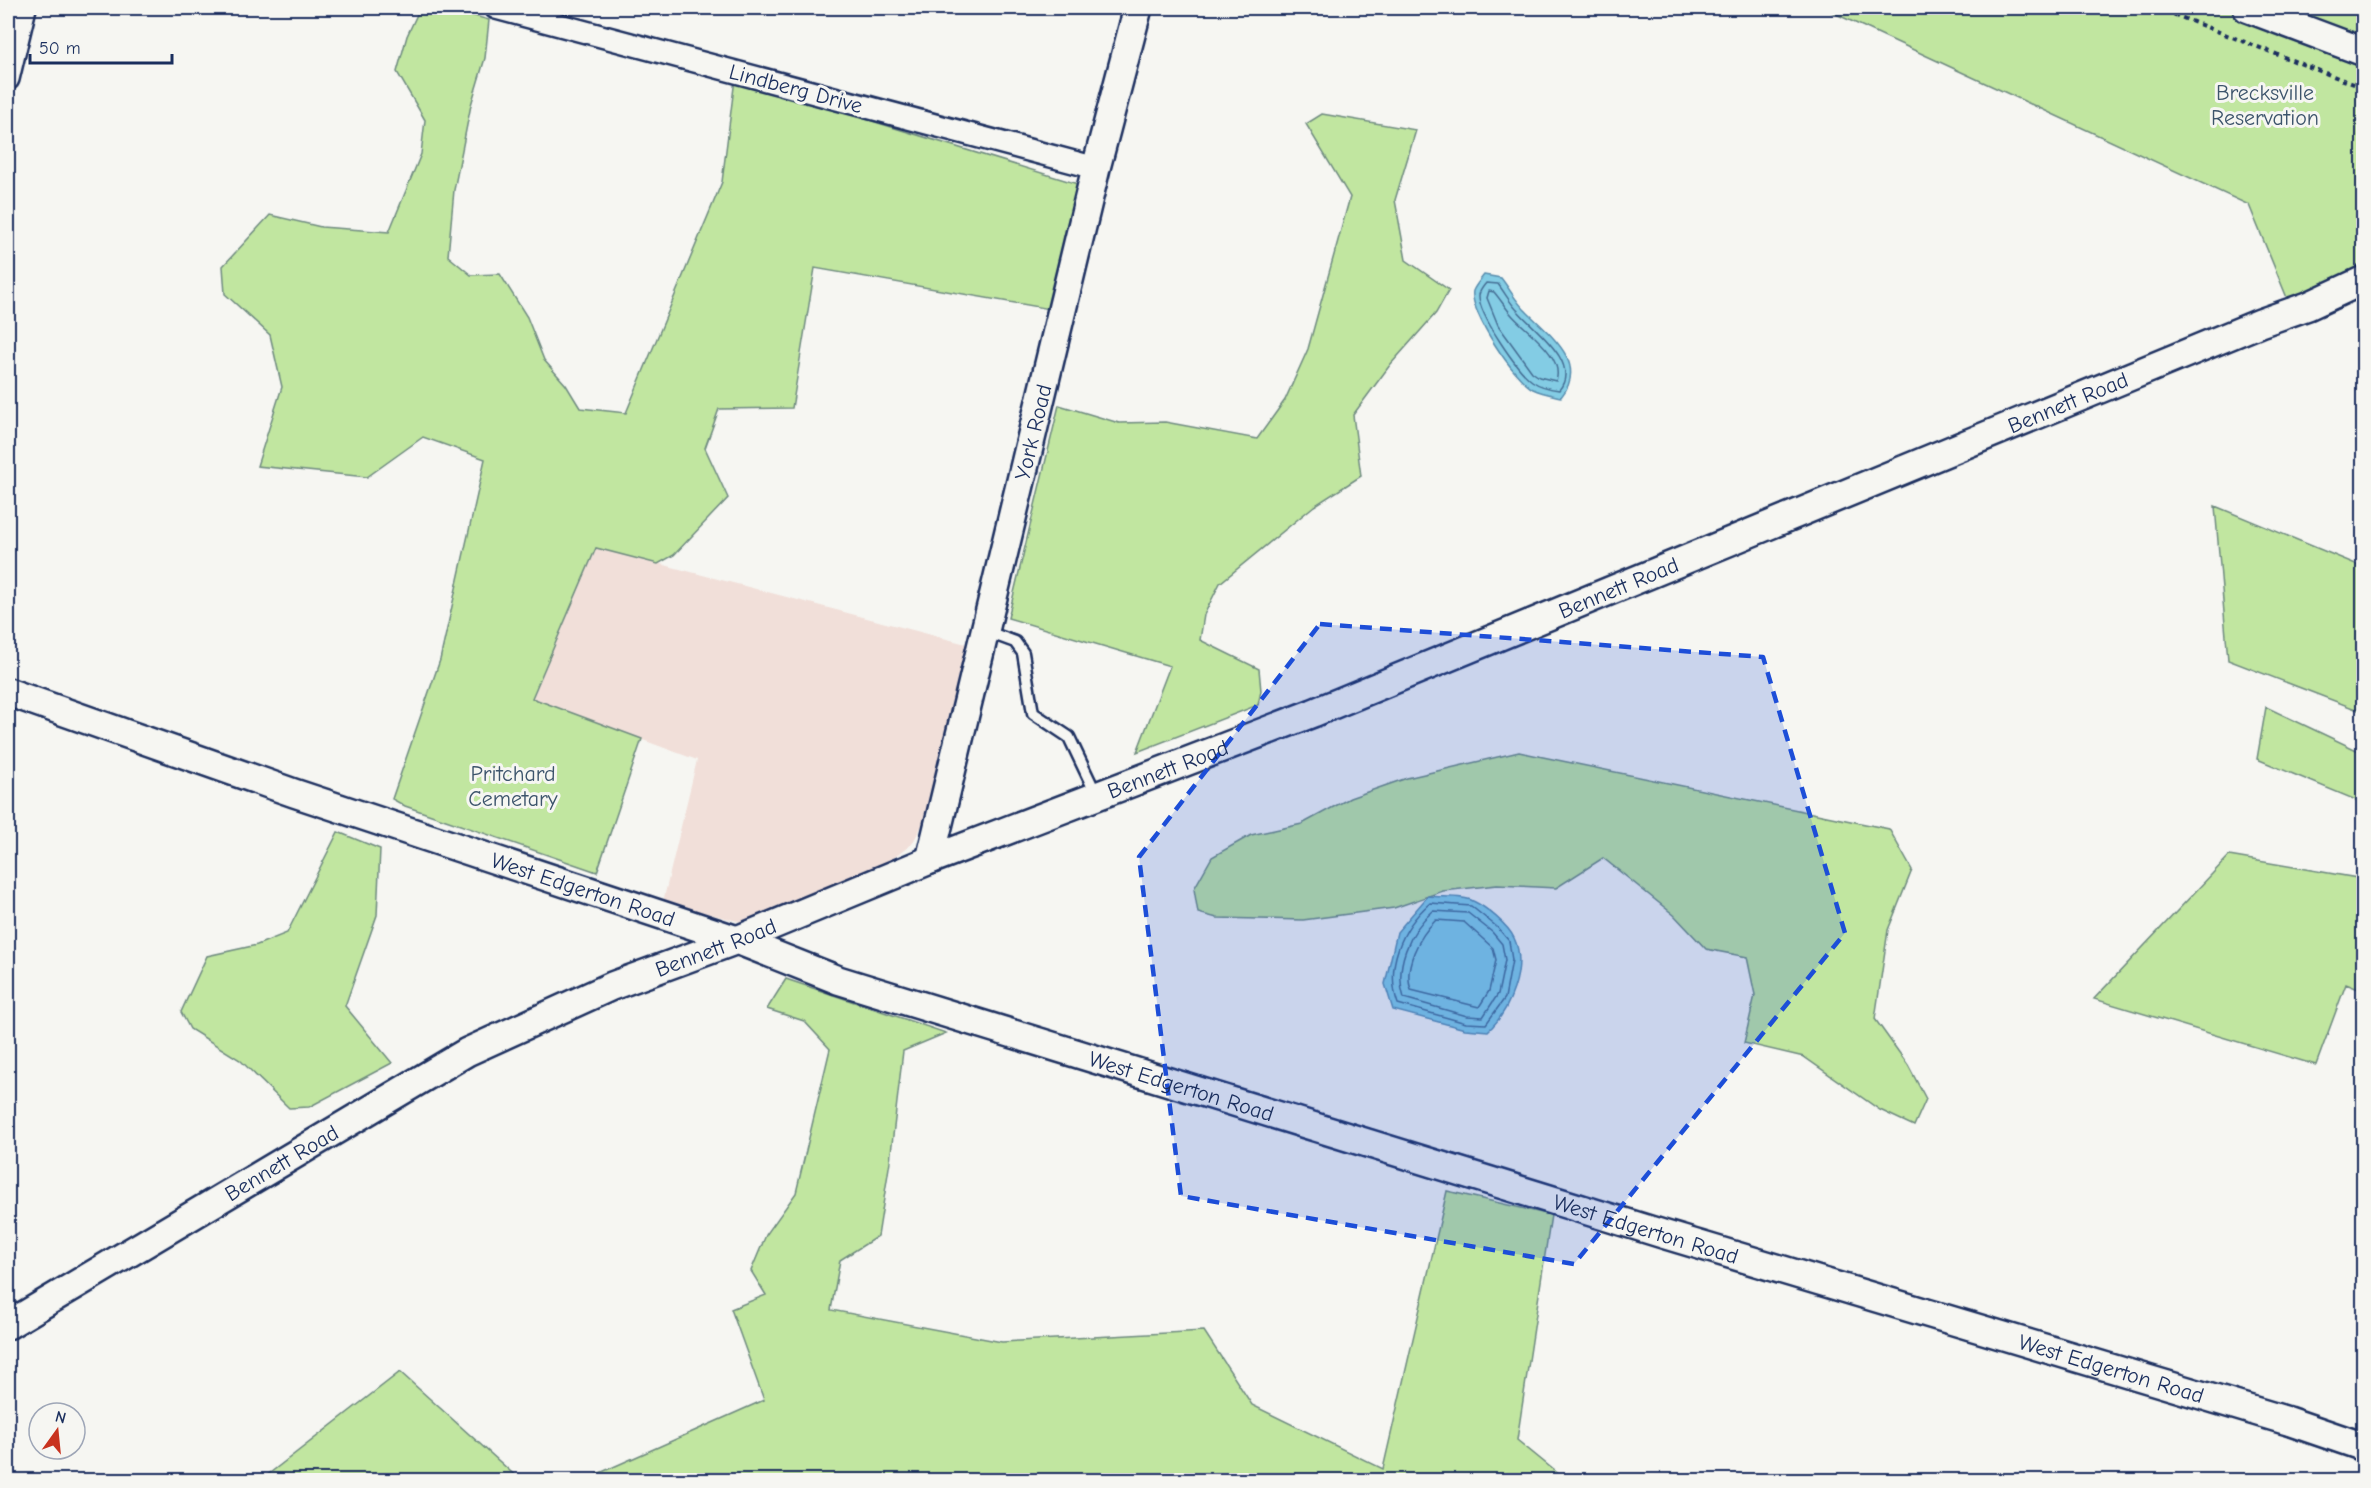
<svg xmlns="http://www.w3.org/2000/svg" width="2371" height="1488" font-family="'Comic Neue',sans-serif">
<style>
.built{fill:#f1dfd9}
.green{fill:#c1e6a0;stroke:#6e8a7f;stroke-width:1.5}
.water{fill:#83cce4;stroke:#598dae;stroke-width:1.5}
.lines{fill:none;stroke-linecap:round;stroke-linejoin:round}
.shore{stroke:#456e94;stroke-width:1.5}
.service-casing{stroke:#1b2f5e;stroke-width:15}
.minor-casing{stroke:#1b2f5e;stroke-width:26}
.tertiary-casing{stroke:#1b2f5e;stroke-width:32}
.path{stroke:#1b2f5e;stroke-width:4;stroke-dasharray:4.5 4.5;stroke-linecap:butt}
.service{stroke:#f6f6f2;stroke-width:10}
.minor{stroke:#f6f6f2;stroke-width:21}
.tertiary{stroke:#f6f6f2;stroke-width:27}
.marked{fill:#1d4ed8;fill-opacity:0.2;stroke:#1d4ed8;stroke-width:4.5;stroke-dasharray:12 8;stroke-linejoin:round}
.labels{text-anchor:middle;stroke-width:6;stroke-linejoin:round;paint-order:stroke}
.street-label{font-size:22px;fill:#1b2f5e;stroke:#f6f6f2}
.park-label{font-size:22px;fill:#3c546b;stroke:#f6f6f2}
</style>
<rect width="100%" height="100%" fill="#f6f6f2"/>
<filter id="ink" filterUnits="userSpaceOnUse"><feTurbulence type="fractalNoise" baseFrequency=".0167" numOctaves="2"/><feDisplacementMap in="SourceGraphic" scale="12" xChannelSelector="R" yChannelSelector="G"/><feConvolveMatrix kernelMatrix="1 2 1 2 8 2 1 2 1" color-interpolation-filters="sRGB"/></filter>
<g filter="url(#ink)">
<!-- built -->
<path class="built" d="M596,547L966,644L928,814L912,844L883,866L741,922L663,902L697,760L532,699Z"/>
<!-- green -->
<path class="green" d="M420,8H446L489,20L485,58L471,105L454,190L448,256L471,275L500,274L527,317L544,360L566,385L580,408L626,413L722,182L735,79L1081,185L1050,309L815,268L792,408L719,409L705,448L728,498L674,555L658,564L596,548L532,698L642,739L597,872L405,806L392,799L440,660L485,459L423,437L367,477L257,466L282,387L270,335L225,294L223,266L270,215L321,227L389,232L421,154L425,120L397,72L407,36Z
M1823,8H2363V281L2292,310L2249,205Z
M1322,114L1416,130L1395,200L1406,260L1449,290L1436,313L1390,365L1353,415L1361,476L1314,506L1220,583L1204,615L1200,640L1259,669L1261,691L1258,705L1137,752L1170,666L1008,618L1059,405L1119,423L1165,422L1257,439L1285,400L1308,349L1350,197L1306,124Z
M2215,506L2363,567V712L2228,660Z
M2266,707L2363,753V803L2257,759Z
M1519,752L1889,829L1912,870L1888,930L1875,1019L1908,1065L1926,1099L1914,1126L1880,1110L1804,1057L1744,1043L1755,995L1747,957L1706,949L1674,915L1603,858L1556,888L1497,885L1443,891L1394,908L1303,920L1217,918L1198,913L1194,889L1212,857L1251,835L1302,824L1350,798L1407,778Z
M338,832L380,849L377,915L345,1006L392,1063L309,1107L289,1108L240,1060L190,1029L181,1012L207,956L257,945L287,933Z
M2229,856L2363,879V991L2346,984L2316,1065L2094,999Z
M786,979L946,1033L903,1051L890,1161L878,1236L840,1260L831,1310L1002,1342L1204,1331L1252,1405L1383,1469L1447,1191L1551,1215L1517,1440L1566,1480H584L764,1400L731,1309L766,1295L751,1271L766,1235L796,1193L830,1049L804,1021L767,1009Z
M400,1372L520,1480H261Z"/>
<!-- water -->
<path class="water" d="M1484,275L1501,278C1509,288 1515,300 1524,309C1547,333 1590,362 1561,397C1552,395 1541,393 1533,389C1515,380 1469,312 1473,291C1475,286 1480,280 1484,275Z
M1428,896C1441,898 1462,895 1473,901C1486,907 1508,925 1514,938C1528,967 1509,1012 1488,1031L1465,1029L1393,1010L1385,984L1397,932Z"/>
<g class="lines">
<!-- shore -->
<path class="shore" d="M1486,283L1498,284C1505,293 1510,303 1518,311C1533,329 1582,363 1559,390C1551,389 1539,386 1532,381C1517,370 1478,314 1479,295C1480,290 1483,287 1486,283Z
M1489,291L1494,292C1500,299 1505,307 1511,314C1525,331 1565,355 1556,381L1539,377L1532,372L1498,325L1487,298Z
M1430,903L1471,906L1497,927L1509,941L1512,960L1505,998L1486,1024L1466,1023L1398,1004C1385,967 1401,928 1430,903Z
M1433,911L1468,913L1492,932L1502,944L1505,960L1498,994L1483,1017L1467,1016L1404,998C1394,967 1409,931 1433,911Z
M1436,920L1464,922L1493,948L1496,960L1489,991L1479,1007L1411,990C1403,967 1419,936 1436,920Z"/>
<!-- service casing -->
<g class="service-casing">
<path id="service" d="M985,631L1015,642L1023,653L1033,713L1069,737L1097,796"/>
</g>
<!-- minor casing -->
<g class="minor-casing">
<path id="minor" d="M496,8L1096,168
M8,79L25,8"/>
</g>
<!-- tertiary casing -->
<g class="tertiary-casing">
<g id="tertiary">
<path d="M2247,8L2364,52"/>
<path id="s1" d="M8,692L294,793L737,940L838,980L1666,1235L2288,1421L2364,1447"/>
<path id="s2" d="M930,860L1096,168L1138,8"/>
<path id="s3" d="M8,1325L467,1052L612,986L737,940L930,860L1313,713L2260,323L2308,306L2364,280"/>
</g>
</g>
<!-- path -->
<path class="path" d="M2157,8L2364,88
M2348,8L2364,13"/>
<!-- service -->
<use href="#service" class="service"/>
<!-- minor -->
<use href="#minor" class="minor"/>
<!-- tertiary -->
<use href="#tertiary" class="tertiary"/>
</g>
</g>
<!-- marked area -->
<path class="marked" d="M1320,624L1763,657L1845,933L1574,1264L1181,1196L1139,857Z"/>
<g class="labels">
<!-- street labels -->
<g class="street-label">
<text transform="translate(796 88) rotate(15)" y="8">Lindberg Drive</text>
<text dy="8" stroke="none"><textPath href="#s3" startOffset="2262">Bennett Road</textPath></text>
<text dy="8" stroke="none"><textPath href="#s2" startOffset="440">York Road</textPath></text>
<text dy="8" stroke="none"><textPath href="#s3" startOffset="1776">Bennett Road</textPath></text>
<text dy="8" stroke="none"><textPath href="#s3" startOffset="1290">Bennett Road</textPath></text>
<text dy="8" stroke="none"><textPath href="#s1" startOffset="608">West Edgerton Road</textPath></text>
<text dy="8" stroke="none"><textPath href="#s3" startOffset="804">Bennett Road</textPath></text>
<text dy="8" stroke="none"><textPath href="#s1" startOffset="1238">West Edgerton Road</textPath></text>
<text dy="8" stroke="none"><textPath href="#s3" startOffset="318">Bennett Road</textPath></text>
<text dy="8" stroke="none"><textPath href="#s1" startOffset="1724">West Edgerton Road</textPath></text>
<text dy="8" stroke="none"><textPath href="#s1" startOffset="2210">West Edgerton Road</textPath></text>
</g>
<!-- park labels -->
<g class="park-label">
<text x="2265" y="100">Brecksville<tspan x="2265" dy="25">Reservation</tspan></text>
<text x="513" y="781">Pritchard<tspan x="513" dy="25">Cemetary</tspan></text>
</g>
</g>
<!-- margin -->
<rect width="2371" height="1488" fill="none" stroke="#f6f6f2" stroke-width="30"/>
<rect x="15" y="15" width="2341" height="1458" fill="none" stroke="#1b2f5e" stroke-width="2" filter="url(#ink)"/>
<!-- north arrow -->
<g transform="translate(57 1431) rotate(15)"><circle r="28" fill="#f6f6f2" stroke="#9ea6b7" stroke-width="1.5"/>
<path d="M0-4.5L10 22L0 15L-10 22Z" fill="#c8321e"/>
<text y="-9" font-size="16" font-weight="bold" text-anchor="middle" fill="#1b2f5e">N</text>
</g>
<!-- scale -->
<path d="M30 54v9h142v-9" fill="none" stroke="#1b2f5e" stroke-width="3"/>
<text x="39" y="54" font-size="18" fill="#1b2f5e" stroke="#f6f6f2" stroke-width="4.5" paint-order="stroke">50 m</text>
</svg>
